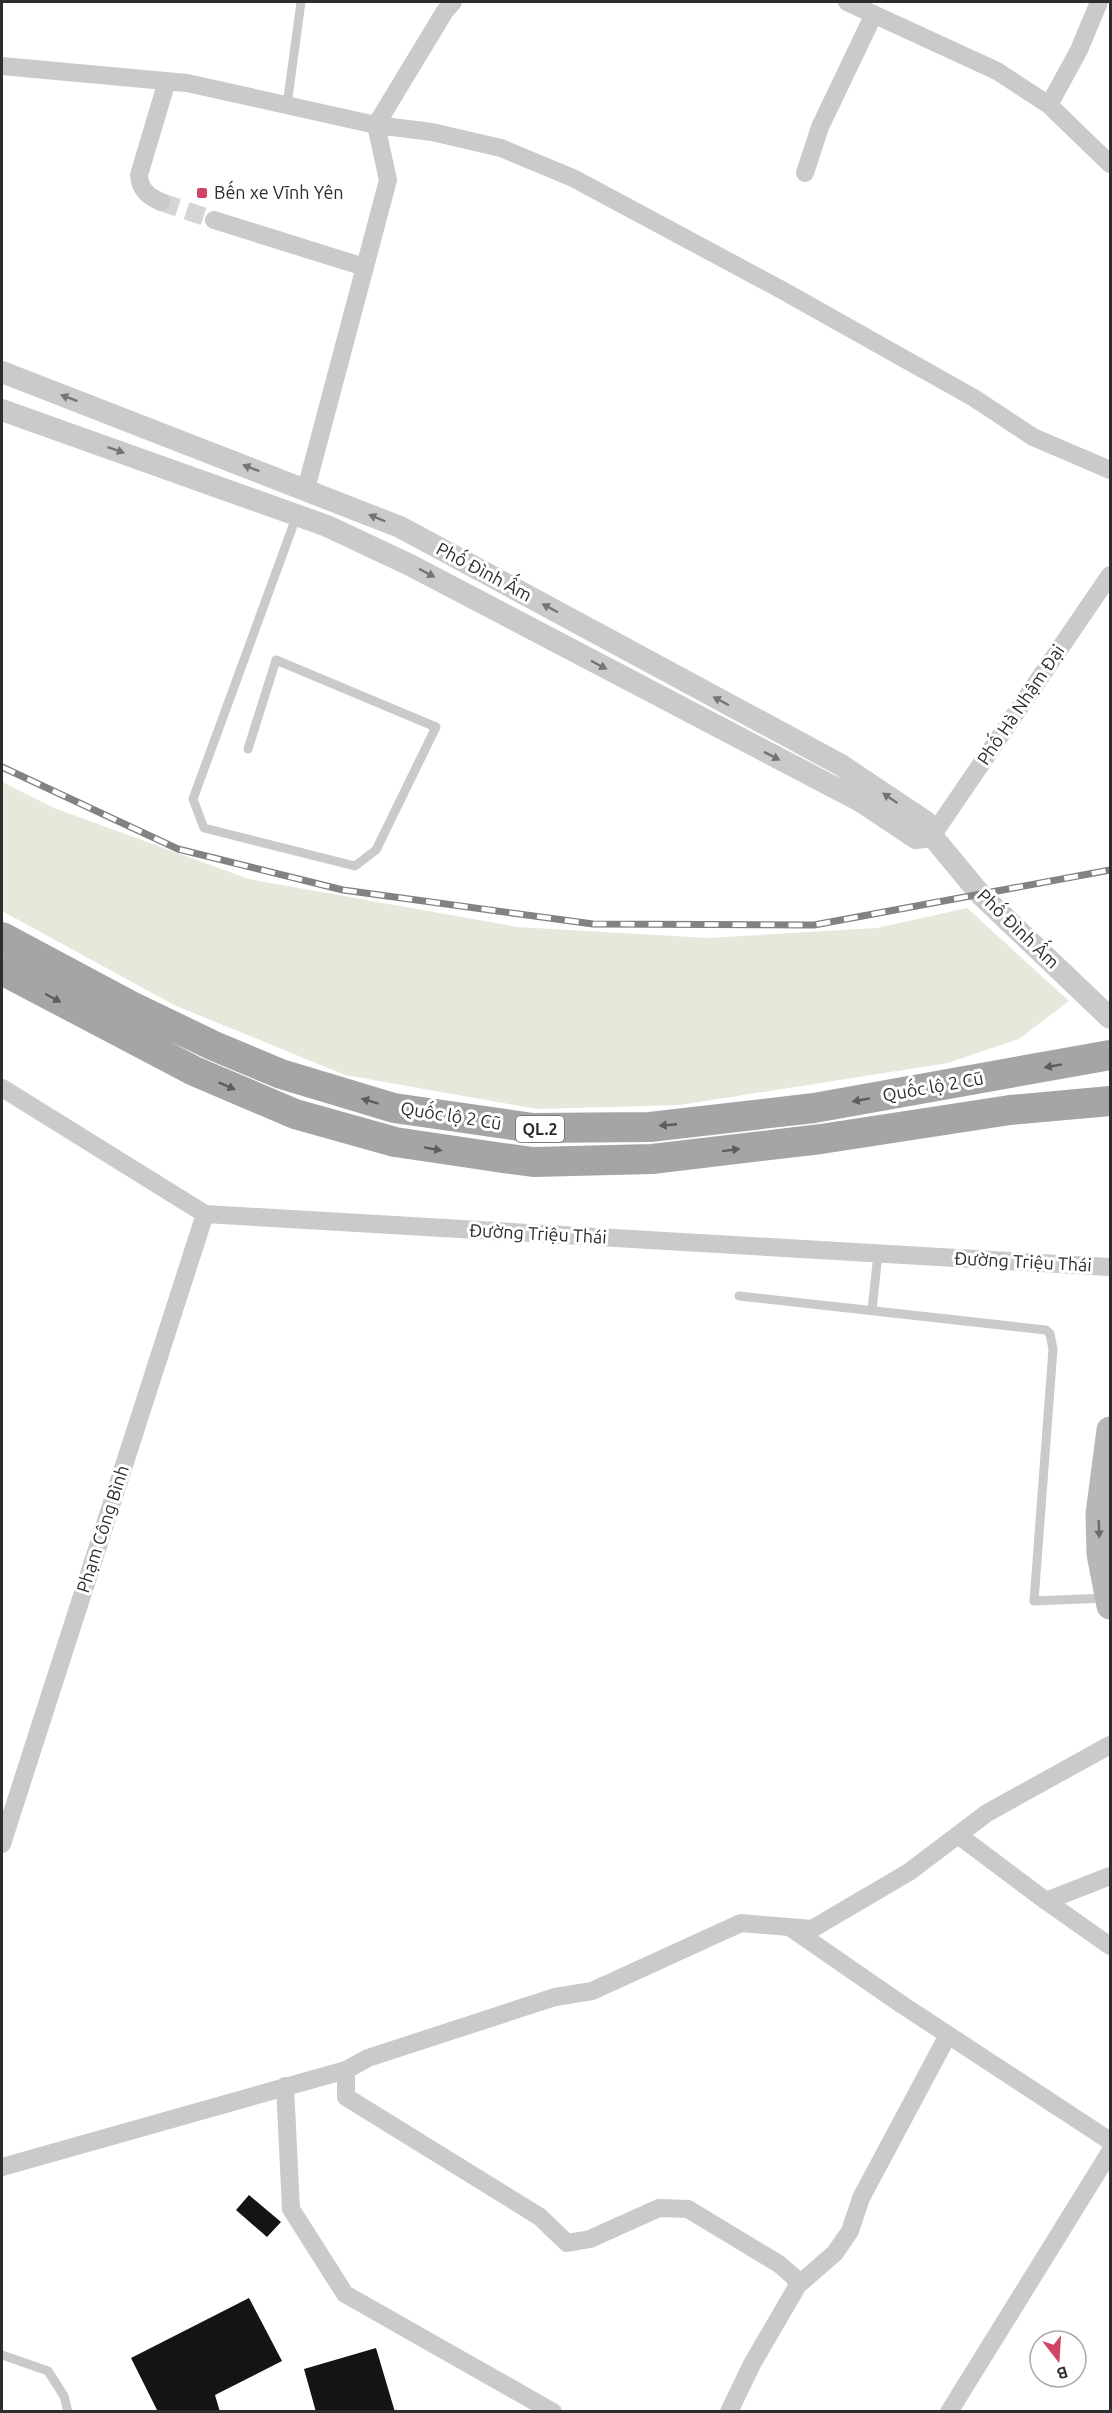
<svg xmlns="http://www.w3.org/2000/svg" width="1112" height="2413" font-family="Ubuntu,sans-serif">
<style>
.green{fill:#e5e9dc}
.building{fill:#141414}
.lines{fill:none;stroke-linecap:round;stroke-linejoin:round}
.minor-tunnel{stroke:#d5d5d5;stroke-width:18;stroke-dasharray:18 9;stroke-linecap:butt}
.service{stroke:#cacaca;stroke-width:9}
.minor{stroke:#cacaca;stroke-width:18}
.tertiary{stroke:#cacaca;stroke-width:22}
.secondary{stroke:#b7b7b7;stroke-width:27}
.primary{stroke:#a5a5a5;stroke-width:30}
.rail-casing{stroke:#828282;stroke-width:7}
.rail{stroke:#fff;stroke-width:4.5;stroke-dasharray:14;stroke-linecap:butt}
.oneway{fill:#747474}
.oneway2{fill:#5d5d5d}
.oneway3{fill:#6b6b6b}
.poi-dot{fill:#d04466;stroke:#fff;stroke-width:2}
.labels{text-anchor:middle;stroke-width:6;stroke-linejoin:round;paint-order:stroke}
.shield{fill:#fff;stroke:#6c6c6c;stroke-width:1.5}
.shield-label{font-size:16px;font-weight:bold;fill:#2d2d2d}
.poi-label{font-size:18px;fill:#2d2d2d;stroke:#fff;text-anchor:start}
.street-label{font-size:18px;fill:#2d2d2d;stroke:#fff}
</style>
<rect width="100%" height="100%" fill="#fff"/>
<!-- green -->
<path class="green" d="M2,782L54,808L249,879L518,927L708,938L877,928L967,908L1069,1001L1019,1039L948,1063L680,1105L537,1109L345,1075L174,1005L2,911Z"/>
<!-- building -->
<path class="building" d="M249,2195L281,2222L267,2237L236,2210Z
M249,2298L282,2361L215,2395L220,2412H158L131,2358Z
M376,2348L395,2412H316L304,2369Z"/>
<g class="lines">
<!-- minor-tunnel -->
<path class="minor-tunnel" d="M161,202L214,220"/>
<!-- service -->
<path class="service" d="M287,105L301,2
M248,749L276,660L436,727L376,850L355,866L204,828L193,799L297,515
M739,1296L1046,1330L1050,1334L1053,1349L1034,1601L1106,1598
M872,1310L878,1254
M2,2355L48,2371L64,2396L68,2412"/>
<!-- minor -->
<path class="minor" d="M847,2L997,71L1049,105L1110,164
M2,66L187,83L376,125L432,132L501,148L573,178L780,289L974,398L1033,437L1110,470
M1049,105L1079,50L1099,2
M805,173L820,127L874,14
M161,202C148,196 140,190 139,175L167,81
M214,220L364,267
M306,489L388,180L376,125L445,11L453,2
M932,836L1110,575
M2,1088L205,1214L1110,1267
M958,1835L1046,1901
M2,1844L205,1214
M1110,1876L1046,1901L1110,1946
M791,1928L901,2004L1110,2141
M285,2086L291,2209L345,2294L553,2412
M2,2167L346,2070
M798,2285L794,2277L779,2264L688,2209L659,2208L590,2239L567,2243L540,2217L346,2097V2070L368,2058L555,1997L592,1991L741,1923L812,1929L909,1872L987,1813L1110,1745
M729,2412L752,2364L798,2285L835,2253L850,2231L861,2198L948,2035
M949,2412L1110,2152"/>
<!-- tertiary -->
<path class="tertiary" d="M2,372L400,527L841,765L926,822L932,836L981,895L1110,1018
M2,410L327,526L410,565L862,802L916,838L932,836"/>
<!-- secondary -->
<path class="secondary" d="M1110,1430L1099,1514L1100,1554L1110,1606"/>
<!-- primary -->
<path class="primary" d="M2,937L131,1006L214,1046L281,1074L394,1108L533,1128L650,1127L814,1108L1110,1055
M2,970L194,1071L295,1114L395,1142L503,1158L533,1162L652,1159L821,1139L1010,1110L1110,1101"/>
<!-- rail casing -->
<g class="rail-casing">
<path id="rail" d="M2,767L178,849L343,890L593,924L814,925L1110,870"/>
</g>
<!-- rail -->
<use href="#rail" class="rail"/>
</g>
<!-- one-way arrows -->
<defs><path id="oneway-solid" d="M-6-.8H1V-3.2L6.5 0L1 3.2V.8H-6Z" transform="scale(1.5)"/></defs>
<g class="oneway">
<use href="#oneway-solid" transform="translate(69 398) rotate(-159)"/>
<use href="#oneway-solid" transform="translate(116 450) rotate(19)"/>
<use href="#oneway-solid" transform="translate(251 468) rotate(-159)"/>
<use href="#oneway-solid" transform="translate(377 518) rotate(-158)"/>
<use href="#oneway-solid" transform="translate(427 573) rotate(28)"/>
<use href="#oneway-solid" transform="translate(550 608) rotate(-152)"/>
<use href="#oneway-solid" transform="translate(599 665) rotate(28)"/>
<use href="#oneway-solid" transform="translate(721 701) rotate(-152)"/>
<use href="#oneway-solid" transform="translate(772 756) rotate(27)"/>
<use href="#oneway-solid" transform="translate(890 798) rotate(-146)"/>
</g>
<g class="oneway2">
<use href="#oneway-solid" transform="translate(53 998) rotate(28)"/>
<use href="#oneway-solid" transform="translate(1053 1066) rotate(170)"/>
<use href="#oneway-solid" transform="translate(227 1086) rotate(24)"/>
<use href="#oneway-solid" transform="translate(861 1100) rotate(170)"/>
<use href="#oneway-solid" transform="translate(370 1101) rotate(-163)"/>
<use href="#oneway-solid" transform="translate(668 1125) rotate(175)"/>
<use href="#oneway-solid" transform="translate(433 1149) rotate(10)"/>
<use href="#oneway-solid" transform="translate(731 1150) rotate(-7)"/>
</g>
<use class="oneway3" href="#oneway-solid" transform="translate(1099 1529) rotate(88)"/>
<!-- markers -->
<rect class="poi-dot" x="196" y="187" width="12" height="12" rx="3"/>
<g class="labels">
<!-- shield labels -->
<rect class="shield" x="516" y="1116" width="48" height="26" rx="4.5"/>
<g class="shield-label">
<text x="540" y="1135">QL.2</text>
</g>
<!-- poi labels -->
<g class="poi-label">
<text x="214" y="199">Bến xe Vĩnh Yên</text>
</g>
<!-- street labels -->
<g class="street-label">
<text transform="translate(484 572) rotate(28)" y="6">Phố Đình Ấm</text>
<text transform="translate(1021 705) rotate(-56)" y="6">Phố Hà Nhậm Đại</text>
<text transform="translate(1018 929) rotate(44)" y="6">Phố Đình Ấm</text>
<text transform="translate(933 1087) rotate(-10)" y="6">Quốc lộ 2 Cũ</text>
<text transform="translate(451 1116) rotate(9)" y="6">Quốc lộ 2 Cũ</text>
<text transform="translate(538 1234) rotate(3)" y="6">Đường Triệu Thái</text>
<text transform="translate(1023 1262) rotate(3)" y="6">Đường Triệu Thái</text>
<text transform="translate(103 1529) rotate(-72)" y="6">Phạm Công Bình</text>
</g>
</g>
<!-- border -->
<rect width="1112" height="2413" fill="none" stroke="#2d2d2d" stroke-width="6"/>
<!-- north arrow -->
<g transform="translate(1058 2359) rotate(163)"><circle r="28" fill="#ffffff" stroke="#ababab" stroke-width="1.5"/>
<path d="M0-4.5L10 22L0 15L-10 22Z" fill="#d04466"/>
<text y="-9" font-size="16" font-weight="bold" text-anchor="middle" fill="#2d2d2d">B</text>
</g>
</svg>
